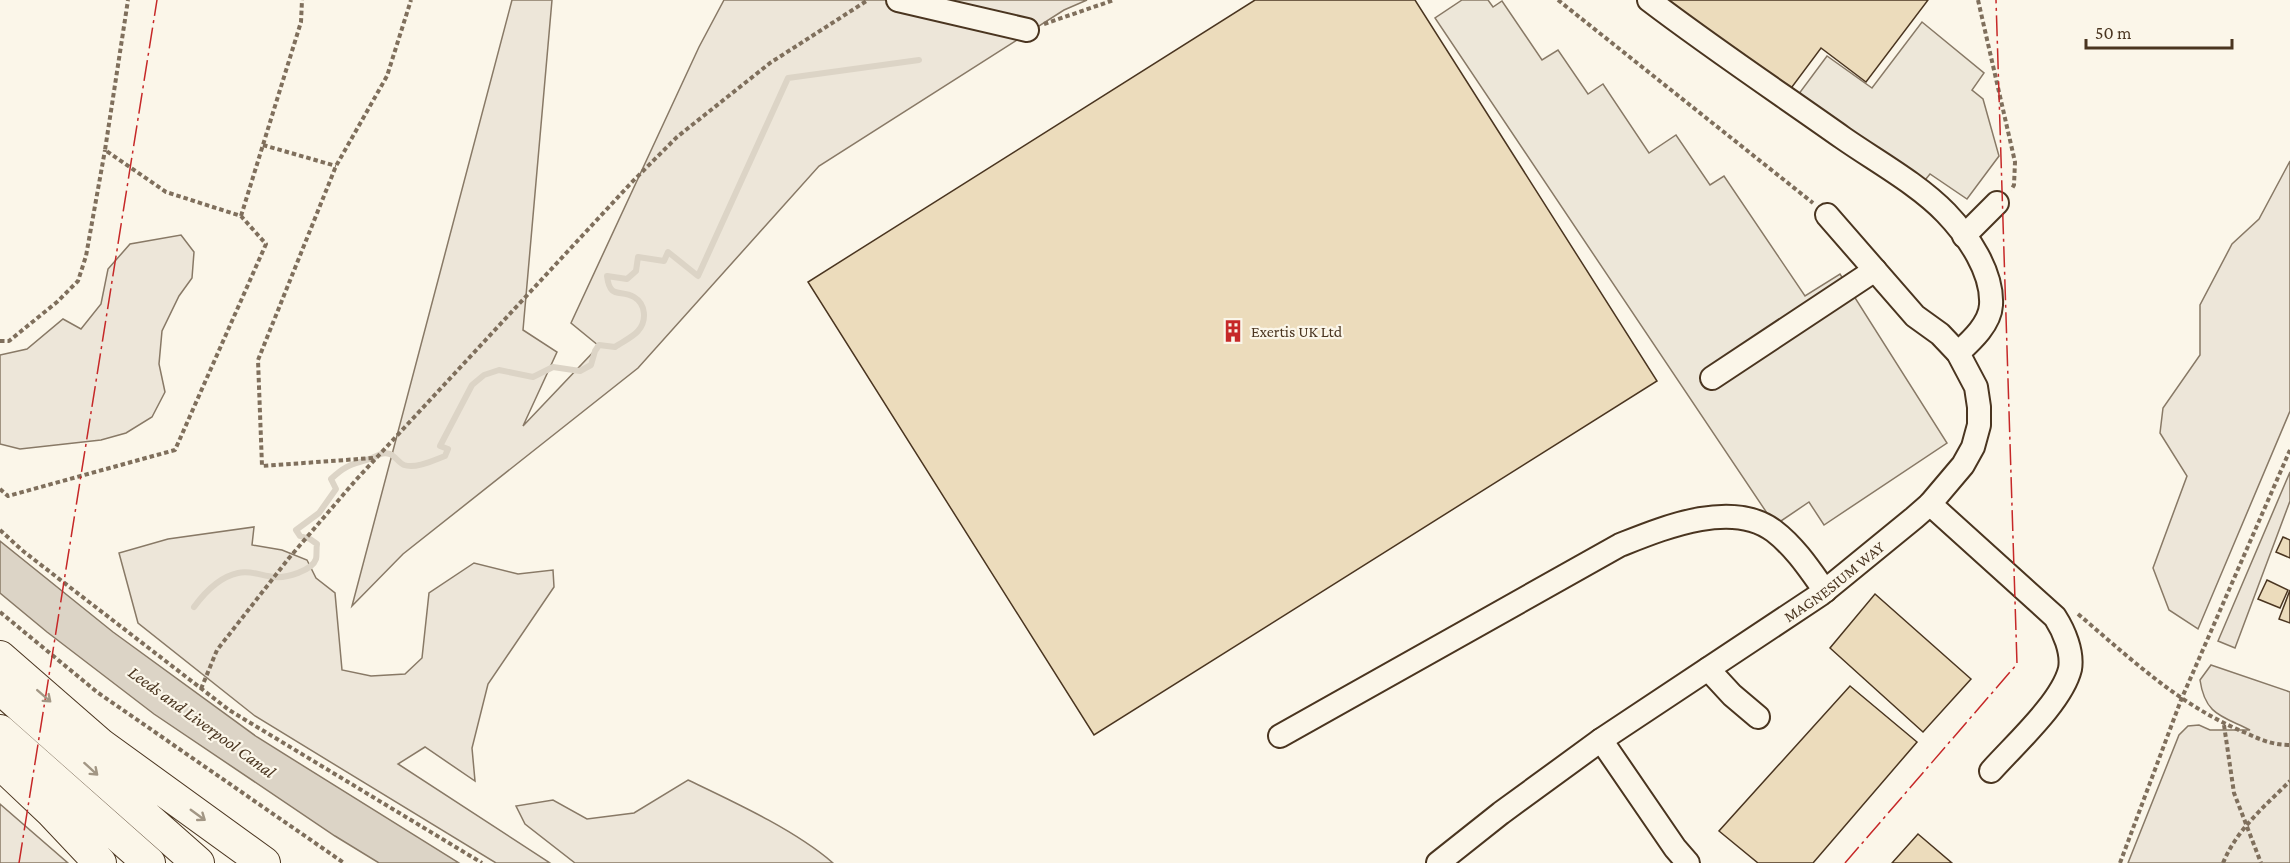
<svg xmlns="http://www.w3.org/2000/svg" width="2290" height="863" font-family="'Crimson Pro',serif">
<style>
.green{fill:#ede6d9;stroke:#887966;stroke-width:1.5}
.parking{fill:#ede7d9;stroke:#887966;stroke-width:1.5}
.water{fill:#dcd4c6;stroke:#887966;stroke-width:1.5}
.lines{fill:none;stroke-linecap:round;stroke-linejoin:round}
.stream{stroke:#dcd4c6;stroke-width:6}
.building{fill:#ecdcbc;stroke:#4a3520;stroke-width:1.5}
.minor-casing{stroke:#4a3520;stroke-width:26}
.highway-casing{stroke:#4a3520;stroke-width:34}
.path{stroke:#7f6f5c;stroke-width:4;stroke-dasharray:4.5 3;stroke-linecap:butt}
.minor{stroke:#fbf6e9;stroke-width:22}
.highway{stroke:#fbf6e9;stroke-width:32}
.power{stroke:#c62828;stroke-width:1.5;stroke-dasharray:21 4.5 3 4.5;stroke-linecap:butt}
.oneway{stroke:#a29684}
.labels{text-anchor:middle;stroke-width:4.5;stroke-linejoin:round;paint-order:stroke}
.poi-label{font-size:16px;fill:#4a3520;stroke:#fbf6e9;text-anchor:start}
.street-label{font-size:16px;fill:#4a3520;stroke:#fbf6e9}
.water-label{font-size:18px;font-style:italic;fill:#4a3520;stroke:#fbf6e9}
</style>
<rect width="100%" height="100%" fill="#fbf6e9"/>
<!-- green -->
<path class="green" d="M512,0H552L523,330L557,352L523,426L599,346L571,323L699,47L724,0H1087L1064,10L819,166L638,368L403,554L352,606Z
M2290,161V411L2198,629L2169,610L2153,568L2187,476L2160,433L2163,408L2200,355V305L2232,244L2259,219Z
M181,235L194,252L192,278L179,296L162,331L159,364L165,392L152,417L126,433L101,440L20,449L0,444V355L27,349L63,319L81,329L101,304L108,269L130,244Z
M2290,472V501L2235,648L2218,641Z
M254,527L252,545L282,550L307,560L316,578L335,593L342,670L371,676L405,674L422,658L429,593L474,563L518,574L553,570L554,587L488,684L472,748L475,781L425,747L398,764L550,863H496L255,716L138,623L119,553L168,539Z
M2211,665L2290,692V863H2128L2179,735L2188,726L2199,725L2210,730H2250C2222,716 2205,715 2200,680Z
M688,780C734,802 795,830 833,863H575L525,824L516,806L553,800L587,819L634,813Z
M0,804L68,863H0Z"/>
<!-- parking -->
<path class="parking" d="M1462,0H1488L1493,7L1502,1L1542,60L1558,50L1588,94L1603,84L1649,153L1676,135L1710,185L1724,176L1805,296L1840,274L1947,443L1824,525L1809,502L1775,525L1435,18Z
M1922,22L1984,73L1972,90L1983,99L1999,156L1967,199L1930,174L1921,185L1795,99L1827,56L1872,88Z"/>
<!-- water -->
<path class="water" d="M0,541L113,632L257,737L459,863H379L335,836L154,714L47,632L0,593Z"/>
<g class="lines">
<!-- stream -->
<path class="stream" d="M194,607C205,592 219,577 238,573C251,570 262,576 275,577C286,578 312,571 316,559C317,555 316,549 317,544L310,539L300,536L296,530L319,513L336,489L331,479C348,463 353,465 372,458C379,455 382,452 390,454C395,456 399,463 404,465C416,469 434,460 445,456L448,449L440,446L472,385L484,375L499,370L533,377L553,367L580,371L591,365L595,351L599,345L615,347C622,342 633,337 638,331C647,321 646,304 634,297C620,289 610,300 607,276L627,279L636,271L638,257L664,261L668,252L698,276L788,78L919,60"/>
</g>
<!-- building -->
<path class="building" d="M1255,0H1415L1657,381L1094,735L808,282Z
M1667,0H1928L1866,82L1821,48L1789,91Z
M2283,537L2290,540V558L2276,552Z
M2267,580L2288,590L2280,608L2258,599Z
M2290,590V623L2279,619Z
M1875,594L1971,679L1923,732L1830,648Z
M1850,686L1917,742L1813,863H1758L1719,831Z
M1918,834L1952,863H1892Z"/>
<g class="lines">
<!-- minor casing -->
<g class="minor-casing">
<g id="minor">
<path d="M898,0L1027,30"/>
<path d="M1649,0C1712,48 1778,92 1843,138C1876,161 1918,184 1946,213C1968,236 1993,272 1991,305C1990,324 1971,341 1958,353"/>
<path d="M1964,236L1997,203"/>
<path d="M1712,378L1875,270"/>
<path d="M1930,504L2055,617C2064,631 2073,652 2070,669C2062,702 2014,745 1991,771"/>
<path d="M1708,669L1732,695L1758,717"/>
<path d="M1280,736L1620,545C1663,528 1732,499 1774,531C1795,547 1810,570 1825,591"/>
<path d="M1601,740L1675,848L1688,863"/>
<path id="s1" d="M1438,863L1501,813L1601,740L1821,594L1914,518L1930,504L1963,465L1973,447L1979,425V407L1976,387L1958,353L1940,334L1915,316L1827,215"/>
</g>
</g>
<!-- highway casing -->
<g class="highway-casing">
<path id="highway" d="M0,657L101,745L264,863
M0,688L198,863
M0,731L149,863
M0,763L51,811L100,863"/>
</g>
<!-- path -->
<path class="path" d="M1558,0L1813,203
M1978,0L2015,162L2014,185L2011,190
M1044,24L1114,0
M263,145L336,166
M241,216L301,22L302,0
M0,341H9L57,302L78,281L86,256L105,150
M373,458L262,466L258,360L336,166L387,76L411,0
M0,489L8,496L175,450L266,244L241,216L166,192L105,150L128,0
M0,530L23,551L229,710L482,863
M0,612L97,692L344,863
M2078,614C2131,659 2180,706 2246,733C2261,740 2273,745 2290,745
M201,689L217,650L289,558L355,481L631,183L677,137L770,63L868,0
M2224,725L2234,793L2261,863
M2120,863L2181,700L2290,450
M2223,863C2237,829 2265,806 2290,781"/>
<!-- minor -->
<use href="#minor" class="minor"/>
<!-- highway -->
<use href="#highway" class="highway"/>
<!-- power -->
<path class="power" d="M19,863L157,0
M1845,863L2017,664L1996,0"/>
</g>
<!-- one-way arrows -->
<defs><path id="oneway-shaft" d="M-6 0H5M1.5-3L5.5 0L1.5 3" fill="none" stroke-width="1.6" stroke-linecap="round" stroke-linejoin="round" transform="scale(1.5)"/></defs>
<g class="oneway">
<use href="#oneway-shaft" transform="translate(44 696) rotate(41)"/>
<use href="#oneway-shaft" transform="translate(91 769) rotate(42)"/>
<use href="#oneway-shaft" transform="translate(198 815) rotate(36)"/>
</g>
<!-- icons -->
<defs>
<g id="building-bare" transform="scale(1.8)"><path d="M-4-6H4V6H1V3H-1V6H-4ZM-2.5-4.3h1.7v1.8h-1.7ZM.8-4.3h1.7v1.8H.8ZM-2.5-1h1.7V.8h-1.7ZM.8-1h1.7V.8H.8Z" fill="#c62828" stroke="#fbf6e9" stroke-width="2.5" paint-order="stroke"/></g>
</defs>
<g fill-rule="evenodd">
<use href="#building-bare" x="1233" y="331"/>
</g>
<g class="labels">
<!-- poi labels -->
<g class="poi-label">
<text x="1251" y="337">Exertis UK Ltd</text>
</g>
<!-- street labels -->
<g class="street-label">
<text dy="6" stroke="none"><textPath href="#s1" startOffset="486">MAGNESIUM WAY</textPath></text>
</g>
<!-- water labels -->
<g class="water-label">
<text transform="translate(202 722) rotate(36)" y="6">Leeds and Liverpool Canal</text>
</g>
</g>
<!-- scale -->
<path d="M2086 39v9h146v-9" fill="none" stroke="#4a3520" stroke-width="3"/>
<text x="2095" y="39" font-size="18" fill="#4a3520" stroke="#fbf6e9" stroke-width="4.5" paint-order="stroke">50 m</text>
</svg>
